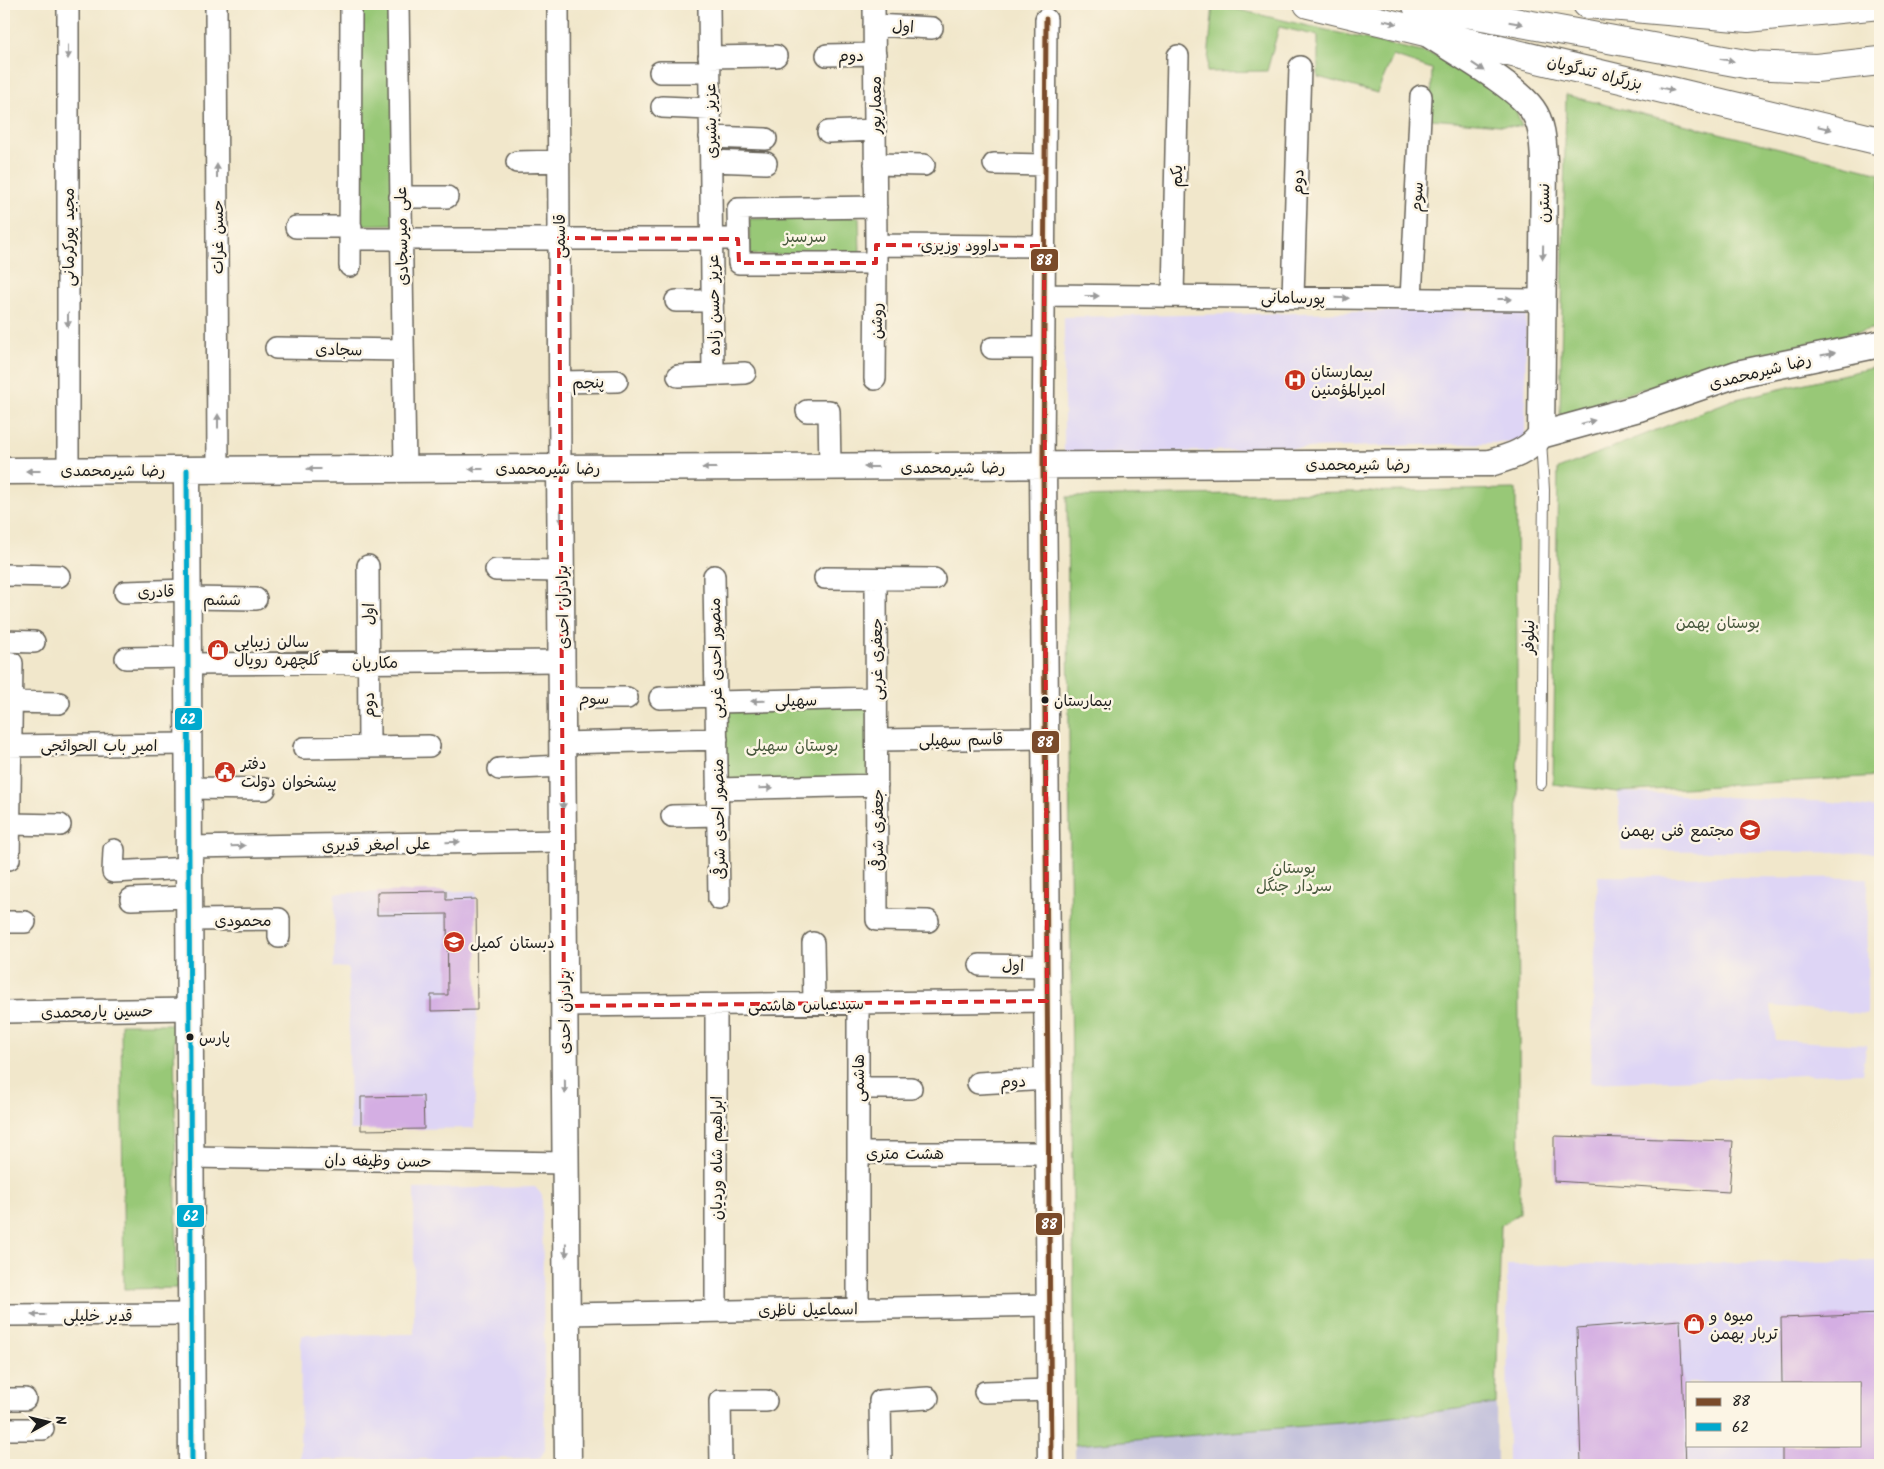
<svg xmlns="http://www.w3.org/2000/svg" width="1884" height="1469" font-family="Kalam,'Playpen Sans Arabic',sans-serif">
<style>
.built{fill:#ded5f5;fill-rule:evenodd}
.industrial{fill:#c3c1db}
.green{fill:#98c877;stroke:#5a724a}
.building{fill:#d4aee3}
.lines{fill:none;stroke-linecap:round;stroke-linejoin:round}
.service-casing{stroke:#676359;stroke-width:12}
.minor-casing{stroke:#676359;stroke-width:24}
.tertiary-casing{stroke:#676359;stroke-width:29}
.trunk-casing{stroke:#676359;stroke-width:30}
.service{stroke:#fff;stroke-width:10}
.minor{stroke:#fff;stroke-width:21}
.tertiary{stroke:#fff;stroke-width:26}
.trunk{stroke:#fff;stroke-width:28}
.bus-1-casing{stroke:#fcf5e5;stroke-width:9}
.bus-2-casing{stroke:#fcf5e5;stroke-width:9}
.bus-1{stroke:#7a4b2a;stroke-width:5}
.bus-2{stroke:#00a9ce;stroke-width:5}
.oneway{fill:#999}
.marked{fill:none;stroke:#d62828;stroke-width:4;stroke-dasharray:10 6;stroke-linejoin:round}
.bus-dot{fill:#1c1c1c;stroke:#fcf5e5;stroke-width:2}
.labels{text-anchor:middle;stroke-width:5;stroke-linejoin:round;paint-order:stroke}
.bus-label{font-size:15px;fill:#1c1c1c;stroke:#fcf5e5;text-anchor:start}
.street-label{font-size:16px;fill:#1c1c1c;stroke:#fcf5e5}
.park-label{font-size:16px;fill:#47583c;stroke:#fcf5e5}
.poi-label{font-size:16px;fill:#1c1c1c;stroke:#fcf5e5;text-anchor:start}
.line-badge{stroke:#fcf5e5;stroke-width:2}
.badge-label{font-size:14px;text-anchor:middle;font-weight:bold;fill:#fff}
</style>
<rect width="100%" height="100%" fill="#fcf5e5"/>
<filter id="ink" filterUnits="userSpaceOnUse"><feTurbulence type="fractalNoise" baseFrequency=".02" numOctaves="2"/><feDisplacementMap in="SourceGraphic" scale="10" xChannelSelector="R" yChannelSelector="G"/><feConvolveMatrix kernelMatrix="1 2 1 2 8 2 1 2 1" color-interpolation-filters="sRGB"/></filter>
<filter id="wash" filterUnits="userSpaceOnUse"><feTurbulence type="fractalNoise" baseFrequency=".0096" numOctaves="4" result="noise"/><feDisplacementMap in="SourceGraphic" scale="20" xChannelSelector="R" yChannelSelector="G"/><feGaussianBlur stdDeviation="1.12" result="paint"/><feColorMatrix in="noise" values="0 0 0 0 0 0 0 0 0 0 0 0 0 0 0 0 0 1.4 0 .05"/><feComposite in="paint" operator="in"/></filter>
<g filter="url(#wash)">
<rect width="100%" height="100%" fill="#f1e7cb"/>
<!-- built -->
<path class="built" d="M1526,309L1525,442L1064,455V317Z
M1618,792L1833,802L1880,809V853L1621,850Z
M1598,876L1868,878L1867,1014L1771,1006L1776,1040L1867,1045L1862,1073L1590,1083Z
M476,891L477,1010L474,1128L350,1130L348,968L334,967L335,893Z
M535,1187L542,1195L545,1450L540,1458L300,1460L301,1335L414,1334V1189Z
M1880,1261V1465H1508L1507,1265ZM1688,1383H1860V1445H1688Z"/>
<!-- industrial -->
<path class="industrial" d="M1496,1404L1497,1465H1075V1445Z"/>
<!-- green -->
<path class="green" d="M354,4H392L394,224L356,225Z
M1213,4L1435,55L1489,79L1513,103L1522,127L1431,119L1432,69L1393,56L1377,93L1318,77V36L1279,27L1267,71L1207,72Z
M1566,95L1880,173V327L1736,359L1560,415Z
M859,217L860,253L750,255L749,219Z
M1880,366V776L1618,792L1553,784L1558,469L1732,400Z
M1516,489L1520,1213L1501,1225L1496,1404L1352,1422L1075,1445L1067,497Z
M867,704L868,785L716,786V705Z
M121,1024H174L177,1288L124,1289Z"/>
<g id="blocks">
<!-- building -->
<path class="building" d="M446,891V900L476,899L477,1010L431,1011V995H448L447,914L377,915V892Z
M423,1096L424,1129L361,1130V1097Z
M1554,1136L1733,1141L1729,1192L1554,1181Z
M1880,1314V1465H1782V1445H1860V1383H1782L1781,1318Z
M1680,1320L1686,1465H1581L1577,1328Z"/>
</g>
</g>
<g filter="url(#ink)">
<use href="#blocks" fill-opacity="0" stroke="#676359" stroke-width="1"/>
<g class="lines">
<!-- service casing -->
<g class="service-casing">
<path id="service" d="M1541,440L1544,490L1541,784"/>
</g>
<!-- minor casing -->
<g class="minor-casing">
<path id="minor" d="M216,4L218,470
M398,4L405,469
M558,4L560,468
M709,4L713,373
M874,4L876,245V263H739L738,209L876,207
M874,25L932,28
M827,55L875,54
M709,57L776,56
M660,72H709
M662,107L710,109
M828,132L875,130
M710,137L766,139
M711,161L766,163
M517,162L559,161
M875,164L924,165
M994,164L1045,165
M400,197H447
M296,227H351
M350,239H738
M876,245L1044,246
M350,266L351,4
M1044,295L1542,300
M1173,296L1178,56
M1293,297L1300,67
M1411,299L1421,96
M676,301H713
M276,348L403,350
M992,348H1044
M678,376L745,373
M875,379L876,263
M560,382L617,381
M807,411H829L830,467
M1043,466L1046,19
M68,471V4
M368,566L369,747
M496,570L561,571
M4,575L59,576
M714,576L719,899
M825,578L934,579
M876,579L877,920L928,921
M125,592L188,590
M188,598L256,599
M4,641L34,642
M126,658L188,657
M4,662L12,663L9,859H4
M188,664L562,661
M562,698H627
M660,698L716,696
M11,702L59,703
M716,702L876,698
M877,740L1045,738
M562,743L717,739
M4,746L188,744
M304,748L429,746
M499,769L563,766
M189,788L265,789
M717,789L877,785
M672,816L718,815
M10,824L60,825
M189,847L563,841
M114,850L113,872L189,868
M131,899L189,897
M189,920L279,919V937
M4,922H25
M813,943L814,1003
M980,965L1047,966
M858,1003V1308
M716,1005V1311
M564,1006L1047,1001
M4,1012L190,1009
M978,1083L1048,1079
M858,1088H911
M858,1153H1049
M191,1157L566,1163
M567,1314L1050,1305
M4,1315L191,1314
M985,1392L1050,1390
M4,1399H25
M4,1429H43
M721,1465L720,1401H766
M881,1465L880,1401L928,1398"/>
</g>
<!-- tertiary casing -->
<g class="tertiary-casing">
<path id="tertiary" d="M1430,35C1457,53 1515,85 1532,109C1543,124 1543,143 1544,161L1541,435
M1043,466L1051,1465
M560,468L568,1465
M187,470L192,1465
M4,471L1490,463C1510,457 1528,452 1541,435L1639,408L1737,374L1880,344"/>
</g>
<!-- trunk casing -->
<g class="trunk-casing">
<path id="trunk" d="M1308,4L1880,141
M1416,4L1751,65L1816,68L1880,61
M1587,4L1748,18L1880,5"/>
</g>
<!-- service -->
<use href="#service" class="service"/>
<!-- minor -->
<use href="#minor" class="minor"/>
<!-- tertiary -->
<use href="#tertiary" class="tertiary"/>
<!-- trunk -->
<use href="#trunk" class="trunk"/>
<!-- bus-1 casing -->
<g class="bus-1-casing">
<path id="bus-1" d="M1046,19L1043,466L1051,1465"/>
</g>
<!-- bus-2 casing -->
<g class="bus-2-casing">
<path id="bus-2" d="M187,470L192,1465"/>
</g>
<!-- bus-1 -->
<use href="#bus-1" class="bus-1"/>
<!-- bus-2 -->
<use href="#bus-2" class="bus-2"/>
</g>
<!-- one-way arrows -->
<defs><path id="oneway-solid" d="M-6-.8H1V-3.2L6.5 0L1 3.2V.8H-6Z" transform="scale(1.25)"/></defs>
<g class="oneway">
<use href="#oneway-solid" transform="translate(1390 22) rotate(13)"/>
<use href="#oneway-solid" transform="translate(1516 23) rotate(10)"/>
<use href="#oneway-solid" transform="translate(68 52) rotate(90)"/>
<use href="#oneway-solid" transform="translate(1727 60) rotate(10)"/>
<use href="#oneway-solid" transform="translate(1478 67) rotate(34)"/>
<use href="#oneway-solid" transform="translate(1667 89) rotate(14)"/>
<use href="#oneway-solid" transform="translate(1825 128) rotate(14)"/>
<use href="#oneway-solid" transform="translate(217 171) rotate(-90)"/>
<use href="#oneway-solid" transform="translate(1543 252) rotate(91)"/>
<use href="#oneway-solid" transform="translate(1092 296)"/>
<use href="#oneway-solid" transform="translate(1342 298) rotate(1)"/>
<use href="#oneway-solid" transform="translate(1505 299)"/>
<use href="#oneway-solid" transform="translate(68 320) rotate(90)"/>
<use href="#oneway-solid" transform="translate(1828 354) rotate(-12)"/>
<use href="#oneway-solid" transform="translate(218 421) rotate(-90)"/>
<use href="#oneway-solid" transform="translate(1588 422) rotate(-15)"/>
<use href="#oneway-solid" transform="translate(871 467) rotate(180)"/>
<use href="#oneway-solid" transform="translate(709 468) rotate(180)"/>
<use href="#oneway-solid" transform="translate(314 469) rotate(180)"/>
<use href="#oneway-solid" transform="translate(476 469) rotate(180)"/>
<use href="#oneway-solid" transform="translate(33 471) rotate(180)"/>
<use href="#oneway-solid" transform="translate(561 517) rotate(89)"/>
<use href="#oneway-solid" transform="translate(758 701) rotate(178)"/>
<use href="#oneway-solid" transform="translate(766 788) rotate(-1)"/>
<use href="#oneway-solid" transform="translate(563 802) rotate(90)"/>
<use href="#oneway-solid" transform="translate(453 842) rotate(-1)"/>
<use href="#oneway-solid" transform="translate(238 846) rotate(-1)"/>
<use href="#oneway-solid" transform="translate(565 1087) rotate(89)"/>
<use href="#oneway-solid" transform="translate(566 1250) rotate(89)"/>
<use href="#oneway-solid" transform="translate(38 1315) rotate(180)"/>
</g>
</g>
<!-- marked area -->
<path class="marked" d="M559,238L738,239L739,263H876V245L1044,246L1047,1001L564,1006Z"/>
<!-- icons -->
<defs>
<g id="hospital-disc" transform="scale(1.125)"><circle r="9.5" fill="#c8321e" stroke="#fcf5e5"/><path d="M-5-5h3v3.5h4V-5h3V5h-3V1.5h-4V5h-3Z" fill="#fff"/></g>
<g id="shop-disc" transform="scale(1.125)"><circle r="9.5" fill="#c8321e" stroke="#fcf5e5"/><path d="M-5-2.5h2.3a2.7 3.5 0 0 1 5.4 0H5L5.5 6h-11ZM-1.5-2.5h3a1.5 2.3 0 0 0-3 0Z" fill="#fff"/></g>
<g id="civic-disc" transform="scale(1.125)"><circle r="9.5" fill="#c8321e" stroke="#fcf5e5"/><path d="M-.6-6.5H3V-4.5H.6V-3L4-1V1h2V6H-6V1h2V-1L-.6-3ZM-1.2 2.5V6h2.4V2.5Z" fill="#fff"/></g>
<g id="school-disc" transform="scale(1.125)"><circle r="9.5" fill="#c8321e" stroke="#fcf5e5"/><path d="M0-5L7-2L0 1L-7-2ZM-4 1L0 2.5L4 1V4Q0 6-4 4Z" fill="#fff"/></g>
</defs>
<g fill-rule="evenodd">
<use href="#hospital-disc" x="1295" y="380"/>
<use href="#shop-disc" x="218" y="650"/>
<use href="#civic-disc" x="225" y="772"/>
<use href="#school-disc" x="1750" y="830"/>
<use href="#school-disc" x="454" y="942"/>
<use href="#shop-disc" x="1694" y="1324"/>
</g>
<!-- markers -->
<g class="bus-dot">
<circle cx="1045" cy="700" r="4.5"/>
<circle cx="190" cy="1037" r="4.5"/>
</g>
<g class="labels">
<!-- bus labels -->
<g class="bus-label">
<text x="1054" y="706">بیمارستان</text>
<text x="199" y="1043">پارس</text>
</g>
<!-- street labels -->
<g class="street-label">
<text transform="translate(903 26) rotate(3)" y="6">اول</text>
<text transform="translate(851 55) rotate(-1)" y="6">دوم</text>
<text transform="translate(1595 72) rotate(14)" y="6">بزرگراه تندگویان</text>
<text transform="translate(875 105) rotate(-90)" y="6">معمارپور</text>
<text transform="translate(710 121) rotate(-91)" y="6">عزیز بشیری</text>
<text transform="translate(1176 176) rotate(-89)" y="6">یکم</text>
<text transform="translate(1297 182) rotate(-88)" y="6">دوم</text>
<text transform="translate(1416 197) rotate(-87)" y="6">سوم</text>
<text transform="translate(1543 203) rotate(-89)" y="6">نسترن</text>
<text transform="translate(401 236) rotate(-91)" y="6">علی میرسجادی</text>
<text transform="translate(559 236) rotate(-90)" y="6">قاسمی</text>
<text transform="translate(68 237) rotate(-90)" y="6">مجید پورکرمانی</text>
<text transform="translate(217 237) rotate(-90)" y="6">حسن غرات</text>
<text x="960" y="251">داوود وزیری</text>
<text transform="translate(1293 297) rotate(1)" y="6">پورسامانی</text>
<text transform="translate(713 305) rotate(-91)" y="6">عزیز حسن زاده</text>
<text transform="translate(876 321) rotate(-90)" y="6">روشن</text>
<text transform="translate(339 349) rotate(1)" y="6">سجادی</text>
<text transform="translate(1760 371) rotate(-14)" y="6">رضا شیرمحمدی</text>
<text transform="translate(588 382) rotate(-2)" y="6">پنجم</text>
<text x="1358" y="470">رضا شیرمحمدی</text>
<text x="953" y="473">رضا شیرمحمدی</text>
<text x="548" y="474">رضا شیرمحمدی</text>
<text x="113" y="476">رضا شیرمحمدی</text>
<text transform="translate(156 591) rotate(-1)" y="6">قادری</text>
<text transform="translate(222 599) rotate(1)" y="6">ششم</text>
<text transform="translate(562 607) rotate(-91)" y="6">برادران احدی</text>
<text transform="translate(368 614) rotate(-89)" y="6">اول</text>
<text transform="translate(1528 637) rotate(-89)" y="6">نیلوفر</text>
<text transform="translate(715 658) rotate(-91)" y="6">منصور احدی غربی</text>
<text transform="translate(876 659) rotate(-90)" y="6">جعفری غربی</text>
<text x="375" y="668">مکاریان</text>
<text x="594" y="704">سوم</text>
<text transform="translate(796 700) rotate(-2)" y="6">سهیلی</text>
<text transform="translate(368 705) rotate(-91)" y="6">دوم</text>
<text transform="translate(961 739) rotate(-1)" y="6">قاسم سهیلی</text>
<text x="99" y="751">امیر باب الحوائجی</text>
<text transform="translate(718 819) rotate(-91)" y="6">منصور احدی شرقی</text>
<text transform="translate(877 830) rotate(-90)" y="6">جعفری شرقی</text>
<text transform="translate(376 844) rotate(-1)" y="6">علی اصغر قدیری</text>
<text x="243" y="926">محمودی</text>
<text transform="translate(1013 965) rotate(1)" y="6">اول</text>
<text transform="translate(806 1004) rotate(-1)" y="6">سیدعباس هاشمی</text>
<text transform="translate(97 1011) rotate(-1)" y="6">حسین یارمحمدی</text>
<text transform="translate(564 1012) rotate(-90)" y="6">برادران احدی</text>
<text transform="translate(858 1078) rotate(-90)" y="6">هاشمی</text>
<text transform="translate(1013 1081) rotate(-3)" y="6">دوم</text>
<text x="905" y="1159">هشت متری</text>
<text transform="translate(716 1158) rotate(-90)" y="6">ابراهیم شاه وردیان</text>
<text transform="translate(378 1160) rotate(1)" y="6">حسن وظیفه دان</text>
<text transform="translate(808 1309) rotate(-1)" y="6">اسماعیل ناظری</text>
<text x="98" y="1321">قدیر خلیلی</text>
</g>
<!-- park labels -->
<g class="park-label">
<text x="805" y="242">سرسبز</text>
<text x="1718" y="628">بوستان بهمن</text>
<text x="792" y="751">بوستان سهیلی</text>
<text x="1294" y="873">بوستان<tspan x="1294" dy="18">سردار جنگل</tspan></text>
</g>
<!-- poi labels -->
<g class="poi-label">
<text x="1311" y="377">بیمارستان<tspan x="1311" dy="18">امیرالمؤمنین</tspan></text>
<text x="234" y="647">سالن زیبایی<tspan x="234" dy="18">گلچهره رویال</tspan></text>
<text x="241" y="769">دفتر<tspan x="241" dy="18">پیشخوان دولت</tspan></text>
<text x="1734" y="836" text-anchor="end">مجتمع فنی بهمن</text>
<text x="470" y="948">دبستان کمیل</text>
<text x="1710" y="1321">میوه و<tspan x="1710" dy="18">تربار بهمن</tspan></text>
</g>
</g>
<g class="line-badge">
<rect x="1030" y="248" width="29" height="24" rx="5" fill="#7a4b2a"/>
<rect x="174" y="707" width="29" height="24" rx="5" fill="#00a9ce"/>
<rect x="1031" y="730" width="29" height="24" rx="5" fill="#7a4b2a"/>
<rect x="176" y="1204" width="29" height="24" rx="5" fill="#00a9ce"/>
<rect x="1035" y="1212" width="28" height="24" rx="5" fill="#7a4b2a"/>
</g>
<g class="badge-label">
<text x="1044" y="265">88</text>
<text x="188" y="724">62</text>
<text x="1045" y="747">88</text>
<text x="191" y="1221">62</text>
<text x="1049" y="1229">88</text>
</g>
<!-- margin -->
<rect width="1884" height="1469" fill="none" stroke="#fcf5e5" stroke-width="20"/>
<!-- legend -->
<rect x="1686" y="1382" width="175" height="65" fill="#fcf5e5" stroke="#a29e95"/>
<rect x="1696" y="1398" width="25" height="8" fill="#7a4b2a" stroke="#a29e95"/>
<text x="1732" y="1406" font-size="15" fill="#1c1c1c">88</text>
<rect x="1696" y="1423" width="25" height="8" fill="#00a9ce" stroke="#a29e95"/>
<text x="1732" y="1432" font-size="15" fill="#1c1c1c">62</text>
<!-- north arrow -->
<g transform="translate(48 1422) rotate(82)" stroke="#fcf5e5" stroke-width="4" paint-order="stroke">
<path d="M0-4L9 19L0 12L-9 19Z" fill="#1c1c1c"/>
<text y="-8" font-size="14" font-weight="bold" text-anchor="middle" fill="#1c1c1c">N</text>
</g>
</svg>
